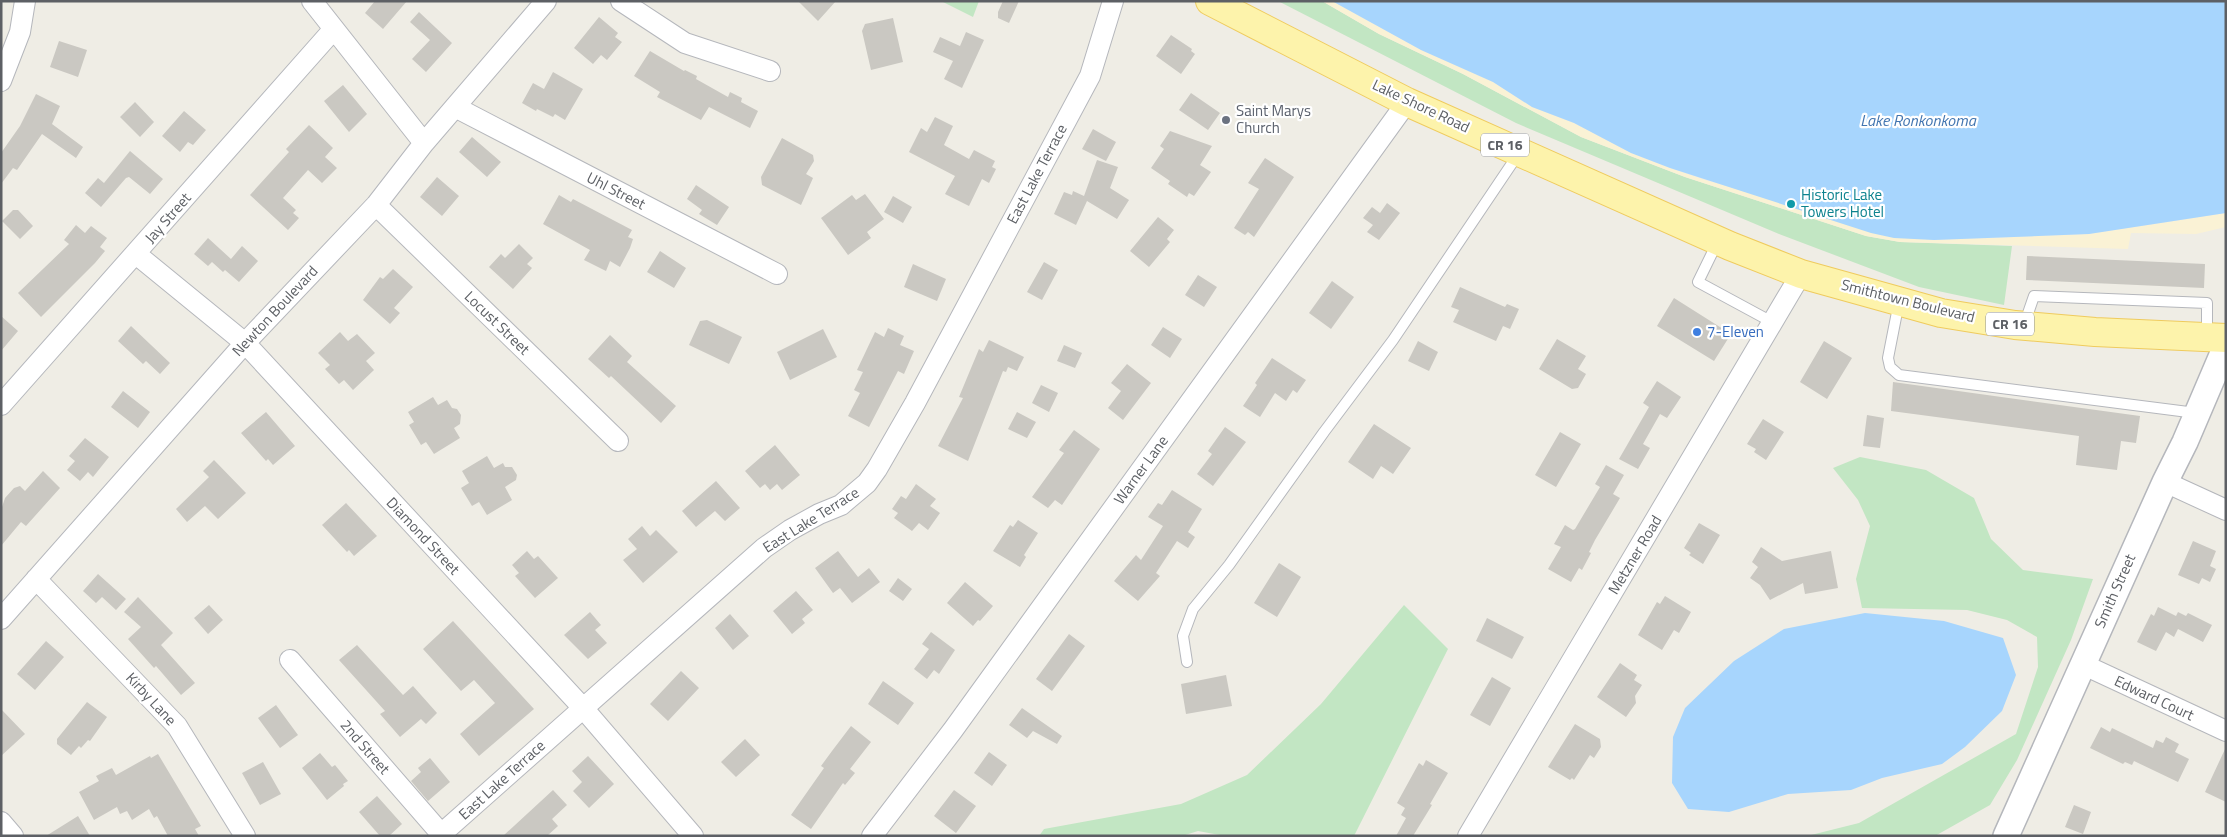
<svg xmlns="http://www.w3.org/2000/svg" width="2227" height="837" font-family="'Titillium Web',sans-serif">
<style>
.green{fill:#c2e6c3}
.sand{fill:#faf2d5}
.water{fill:#a7d5fd}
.building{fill:#cac8c2}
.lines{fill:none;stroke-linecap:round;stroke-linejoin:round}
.service-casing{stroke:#b5b7bc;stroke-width:12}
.minor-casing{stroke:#b5b7bc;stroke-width:22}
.tertiary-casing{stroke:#b5b7bc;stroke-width:28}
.primary-casing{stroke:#efcb5e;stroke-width:30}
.service{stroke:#fff;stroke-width:10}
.minor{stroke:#fff;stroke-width:20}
.tertiary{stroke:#fff;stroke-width:25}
.primary{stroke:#fdf3ab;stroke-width:28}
.worship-dot{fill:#6b7280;stroke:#fff;stroke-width:2}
.culture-dot{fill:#0f9aa8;stroke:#fff;stroke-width:2}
.shop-dot{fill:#3f7fe0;stroke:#fff;stroke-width:2}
.labels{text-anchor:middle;stroke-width:4.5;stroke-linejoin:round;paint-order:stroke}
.shield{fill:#fff;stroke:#8e9093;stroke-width:1}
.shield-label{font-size:14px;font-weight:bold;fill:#5d6065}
.street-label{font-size:15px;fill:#5d6065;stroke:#fff}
.worship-label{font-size:15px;fill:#5b616d;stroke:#fff;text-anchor:start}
.culture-label{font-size:15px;fill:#0d838f;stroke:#fff;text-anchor:start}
.shop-label{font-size:15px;fill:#366cbe;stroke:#fff;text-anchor:start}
.water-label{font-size:16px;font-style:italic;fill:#4275b0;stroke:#fff}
</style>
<rect width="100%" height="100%" fill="#efede5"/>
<!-- green -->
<path class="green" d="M941,1H979L973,17Z
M1278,1H1322L1379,34L1463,74L1581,137L1685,177L1866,236L1900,242L2012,246L2004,305L1919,287L1779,234L1516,123Z
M1860,457L1926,470L1974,498L1991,539L2023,570L2093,579L2071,640L2017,760L1990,805L1935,836H1807L1859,823L2016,734L2038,667L2037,637L2007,620L1967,610L1862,608L1856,579L1870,526L1858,500L1833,468Z
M1404,605L1448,649L1354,836H1225L1198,831L1182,836H1039L1044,829L1181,804L1247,775L1321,704Z"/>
<!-- sand -->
<path class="sand" d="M1322,1H1332L1421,50L1493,82L1532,107L1574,123L1631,153L1670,168L1708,181L1934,240L2089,234L2226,213V227L2196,234L2131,233L2128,249L1900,242L1866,236L1685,177L1581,137L1463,74L1379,34Z"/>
<!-- water -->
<path class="water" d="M1332,1H2226V213L2089,234L1934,240L1894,238L1871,233L1670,168L1631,153L1574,123L1532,107L1493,82L1421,50Z
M1865,613L1944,621L2003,638L2016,675L2002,711L1965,747L1942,764L1882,778L1851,790L1788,794L1729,812L1688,809L1672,783L1673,737L1685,708L1734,661L1784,629Z"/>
<!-- building -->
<path class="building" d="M375,1H407L383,29L365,13Z
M798,1H836L818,21Z
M1003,1H1019L1009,23L998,18V12Z
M419,12L452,43L426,72L412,59L430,40L410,22Z
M599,17L618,33L615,37L622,42L607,60L601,55L593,64L574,48Z
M893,18L903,62L871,70L862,31L865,24Z
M966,32L984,40L962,88L944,79L953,61L933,52L940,37L960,46Z
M1171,35L1192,49L1191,51L1195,54L1181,74L1156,56Z
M59,41L87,50L78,77L50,67Z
M650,51L684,71L685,70L697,76L696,79L728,97L730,92L742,98L741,102L758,111L750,128L709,107L701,120L657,97L660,92L634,76Z
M553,72L583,89L565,120L555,114L553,117L537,109L536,111L522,103L533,83L544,89Z
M343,85L367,114L349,132L324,101Z
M1191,93L1220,113L1208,130L1179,110Z
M36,94L60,106L52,124L83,147L76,158L42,134L17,170L13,168L1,184V153L20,126Z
M135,102L154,122L140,137L120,117Z
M184,111L206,130L193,145L188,142L180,152L162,136Z
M935,117L953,126L944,145L969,159L974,150L995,161L992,167L996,169L989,183L982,179L969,206L945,194L955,176L909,152L921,128L927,132Z
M309,125L333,148L325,157L337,168L322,183L308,170L283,198L296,210L293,213L299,218L288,230L250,195L289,152L286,149Z
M1093,129L1116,142L1106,161L1082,149Z
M1170,131L1212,146L1200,165L1211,172L1194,196L1189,193L1187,197L1168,184L1170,181L1151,168L1164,149L1160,146Z
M472,137L501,162L487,177L459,152Z
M782,138L813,155L814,161L806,174L813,178L801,205L762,185L761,177Z
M130,151L163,179L150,194L129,177L126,178L101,207L85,193L98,178L104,183Z
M1265,158L1294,177L1254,237L1248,232L1245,235L1234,228L1259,189L1248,183Z
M1097,160L1118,167L1110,188L1129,200L1117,219L1087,201L1076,225L1054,214L1064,192L1072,195L1073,191L1084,196Z
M437,177L459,196L442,216L420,197Z
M696,185L729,207L717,225L699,214L702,210L687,199Z
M865,194L884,219L867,232L871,238L848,255L821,218L852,195L856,200Z
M559,195L571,202L573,199L632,230L628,237L633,239L630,248L620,267L610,261L606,271L584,260L590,250L543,224Z
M893,196L912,207L903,223L884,212Z
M1387,203L1400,213L1379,240L1367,232L1373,225L1363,218L1372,207L1380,213Z
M13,210H18L33,226L20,239L2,221Z
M1158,217L1174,230L1167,239L1170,242L1149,267L1130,251Z
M76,225L85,233L91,226L107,238L100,247L105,251L95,263L41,317L18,293L69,244L64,240Z
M208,238L231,259L242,246L258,261L239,282L225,270L223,272L212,262L208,266L194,254Z
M519,244L533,258L527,264L532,268L513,289L489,267L501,254L505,258Z
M660,251L686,268L674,288L647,272Z
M2027,256L2205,264L2204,288L2026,280Z
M1044,262L1058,270L1042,300L1027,292Z
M913,264L946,279L937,301L904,287Z
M393,269L413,287L394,308L400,313L390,324L363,300L380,277L383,279Z
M1198,275L1217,287L1204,307L1185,295Z
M1332,281L1354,297L1331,329L1309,313Z
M1460,287L1505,307L1507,304L1519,309L1510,329L1503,326L1496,341L1453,322L1459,310L1451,307Z
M1674,298L1731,334L1714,361L1657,326Z
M1,316L18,331L1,351Z
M707,320L742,337L729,364L689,345L700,321Z
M131,326L170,363L160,374L146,361L143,364L118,341Z
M1163,327L1182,339L1170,358L1151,345Z
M888,328L904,336L900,345L914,351L904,374L898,371L869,427L848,416L860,393L854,390L863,372L857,370L875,332L884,337Z
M823,329L837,357L790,380L777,352Z
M340,332L348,341L357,334L375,353L366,361L374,370L353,390L344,380L339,384L325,369L330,365L318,353Z
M610,335L632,356L627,362L676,406L661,423L611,376L609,378L588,359Z
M1557,339L1586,356L1578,369L1586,374L1578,388L1572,389L1539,369Z
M989,340L1024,357L1017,371L1008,367L1006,372L1003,371L968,461L938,446L963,398L959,397L979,349L983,352Z
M1418,341L1438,352L1429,371L1408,361Z
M1824,341L1852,358L1827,399L1800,382Z
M1064,345L1082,353L1075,368L1057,361Z
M1272,358L1306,380L1297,393L1293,390L1286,401L1275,393L1260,417L1243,406L1257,385L1255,383Z
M1127,364L1151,383L1123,420L1108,408L1121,391L1111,383Z
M1657,381L1681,397L1667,418L1660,414L1643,444L1650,448L1638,469L1619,459L1649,407L1643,403Z
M1893,382L2140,416L2136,443L2121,441L2117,470L2076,465L2079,436L1891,411Z
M1041,385L1058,393L1049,412L1032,403Z
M123,391L150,412L138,428L111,407Z
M433,397L438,405L447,400L452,408L457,409L461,415L460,424L454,428L460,438L434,454L426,442L421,445L409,425L414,422L408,412Z
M266,412L295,446L273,465L268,459L266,461L241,433Z
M1017,412L1036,422L1027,438L1008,429Z
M1867,415L1884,418L1880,448L1863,446Z
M1763,419L1784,432L1766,460L1754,452L1756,449L1747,444Z
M1374,424L1411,448L1393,474L1381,466L1373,479L1348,462Z
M1225,427L1246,442L1213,486L1197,474L1212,454L1208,451Z
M1074,430L1100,449L1062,505L1055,500L1048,508L1032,497L1064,453L1059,450Z
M1560,432L1581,444L1556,487L1535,475Z
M85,438L109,457L93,477L88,472L80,481L67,470L75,461L69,456Z
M775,445L800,475L782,490L777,484L770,490L765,484L760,488L745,471Z
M487,456L494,468L503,463L505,467H512L517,475L516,480L505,487L512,500L487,515L479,502L472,506L461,488L469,483L462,471Z
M214,460L246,493L218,519L205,506L187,522L176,509L209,477L203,471Z
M1606,465L1624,475L1613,494L1620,498L1595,540L1589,552L1591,553L1582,570L1579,568L1571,582L1548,569L1561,547L1554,544L1565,525L1573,530L1575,529L1600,487L1595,484Z
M43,471L60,488L26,526L21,522L1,546V510L5,498L14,488L20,486L25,491Z
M716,481L740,508L725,521L715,511L696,527L682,511Z
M916,484L936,499L930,506L940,513L928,530L919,523L912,531L894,518L898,513L892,509L901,496L906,499Z
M1172,490L1202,509L1188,532L1195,537L1188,548L1177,541L1156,573L1160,576L1138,601L1114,581L1136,555L1141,560L1163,526L1148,517L1158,503L1162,505Z
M346,503L377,536L354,556L349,550L347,552L322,525Z
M1018,520L1038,533L1024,555L1026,557L1020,567L993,551L1010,525L1013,527Z
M1699,523L1720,535L1703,564L1689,555L1691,553L1684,548Z
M642,526L650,536L656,530L678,552L643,583L623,560L637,549L628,539Z
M2193,541L2216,551L2210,566L2216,569L2210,582L2202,578L2199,584L2178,575Z
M1761,547L1782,561L1831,551L1838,588L1805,594L1803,583L1770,600L1760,585L1750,578L1758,567L1752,562Z
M527,551L534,559L538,556L558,578L535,598L515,576L519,573L512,565Z
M838,551L858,577L869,568L880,582L852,603L840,588L833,593L815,568Z
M1279,563L1301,577L1277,617L1254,603Z
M98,574L126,599L116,610L102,597L96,603L83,591Z
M898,578L912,589L903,601L889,591Z
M965,582L993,606L980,621L978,620L973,626L947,603Z
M796,591L813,610L802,619L805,623L792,634L773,611Z
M1665,596L1691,612L1679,633L1674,630L1662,650L1638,635L1657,602L1660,604Z
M138,597L173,633L161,645L195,683L181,695L156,666L154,668L128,639L141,627L124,612Z
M209,605L223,620L208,634L194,618Z
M2158,607L2176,616L2178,612L2186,616L2188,613L2212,625L2203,642L2178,629L2174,637L2166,632L2156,651L2137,642L2151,614L2154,616Z
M590,612L601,625L595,630L607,643L588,659L564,635Z
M730,614L749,636L733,650L715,628Z
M1487,618L1524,637L1512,659L1476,641Z
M453,621L534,709L479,756L460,734L495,703L474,680L461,691L423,649Z
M931,632L955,650L939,674L934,670L927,679L914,669L929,649L922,644Z
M1069,634L1085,646L1052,691L1036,679Z
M46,641L64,657L35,690L17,674Z
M357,645L403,695L413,686L437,713L426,724L421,719L400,737L380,714L385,711L339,660Z
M1620,663L1637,675L1634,680L1642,685L1635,696L1636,703L1626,717L1597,697Z
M681,671L699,688L668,721L650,704Z
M1226,675L1232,706L1186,714L1181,684Z
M1492,677L1511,688L1490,726L1470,715Z
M883,681L914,703L898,725L868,704Z
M87,702L107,717L90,741L88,740L81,748L79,746L71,755L57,744V739Z
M276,705L298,735L280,748L258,718Z
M1022,708L1062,736L1057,744L1033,731L1027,738L1009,725Z
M1,709L25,734L1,756Z
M1575,724L1600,739L1601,747L1594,758L1590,755L1574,780L1572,778L1570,780L1548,767Z
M851,726L871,742L850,769L855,773L845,785L843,783L811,829L791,815L824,768L821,766L832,751Z
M2101,727L2110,732L2112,728L2153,748L2156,740L2163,743L2166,737L2179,744L2175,752L2189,759L2178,782L2134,761L2132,765L2125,762L2123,764L2090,748Z
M745,739L760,755L736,777L721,762Z
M2226,747V802L2205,792Z
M989,752L1007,765L992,786L974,773Z
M320,753L332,767L335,765L348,781L343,784L344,786L327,800L302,768Z
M158,754L201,826L195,829L199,836H168L157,816L154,818L149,809L132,820L127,811L120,814L117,807L94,820L79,792L99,781L96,776L112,768L116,775L150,756L151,758Z
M588,756L614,784L589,808L573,791L582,782L572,771Z
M430,758L450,782L428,801L411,781L421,772L418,768Z
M1426,760L1448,773L1430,804L1432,805L1413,836H1396L1406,818L1401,815L1405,808L1397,803L1419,763L1423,766Z
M263,762L281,794L260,805L242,773Z
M553,790L567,805L552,819L558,826L547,836H503Z
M954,790L976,806L956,833L934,816Z
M377,796L402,824L389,836H380L359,812Z
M2074,805L2091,812L2083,834L2065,827Z
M78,816L90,836H46Z"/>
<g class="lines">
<!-- service casing -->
<g class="service-casing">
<path id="service" d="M1718,241L1698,282L1772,322
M1899,302L1888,358L1890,367L1899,375L2196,413
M2024,325L2034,296L2207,303V337
M1187,662L1183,636L1193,609L1229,565L1324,432L1393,340L1519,153"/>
</g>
<!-- minor casing -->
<g class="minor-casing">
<path id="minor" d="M312,1L424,143
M621,1L685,43L770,71
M1,81L20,32L25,1
M455,107L777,274
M376,205L618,441
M136,254L245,343L583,708L693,836
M1,405L333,30
M2165,482L2226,510
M36,579L177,726L245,836
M1,619L245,343L376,205L424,143L546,1
M290,660L443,836
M2082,664L2226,731
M1,822L13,836
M439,836L764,548L790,530L819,514L841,505L867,483L877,469L915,403L1090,76L1113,1
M872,836L953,730L1407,102
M1468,836L1801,274"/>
</g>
<!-- tertiary casing -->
<g class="tertiary-casing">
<path id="tertiary" d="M2006,836L2165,482L2185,442L2226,346"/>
</g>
<!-- primary casing -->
<g class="primary-casing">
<path id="primary" d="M1210,1L1407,102L1730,246L1801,274L1941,313L2015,325L2095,332L2226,338"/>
</g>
<!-- service -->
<use href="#service" class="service"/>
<!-- minor -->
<use href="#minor" class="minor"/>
<!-- tertiary -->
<use href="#tertiary" class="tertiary"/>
<!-- primary -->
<use href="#primary" class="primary"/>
</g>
<!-- markers -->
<circle class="worship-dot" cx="1226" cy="120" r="5"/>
<circle class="culture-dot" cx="1791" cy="204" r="5"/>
<circle class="shop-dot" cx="1697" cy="332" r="5"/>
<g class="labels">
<!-- shield labels -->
<g class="shield">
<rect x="1481" y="133.5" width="48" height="23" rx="4"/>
<rect x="1986" y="312.5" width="48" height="23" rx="4"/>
</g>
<g class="shield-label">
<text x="1505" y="150">CR 16</text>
<text x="2010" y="329">CR 16</text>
</g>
<!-- street labels -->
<g class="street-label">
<text transform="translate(1421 106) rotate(25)" y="5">Lake Shore Road</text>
<text transform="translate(1037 174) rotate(-62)" y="5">East Lake Terrace</text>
<text transform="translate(616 191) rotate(27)" y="5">Uhl Street</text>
<text transform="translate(168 218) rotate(-49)" y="5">Jay Street</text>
<text transform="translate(1908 301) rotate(14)" y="5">Smithtown Boulevard</text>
<text transform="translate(275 311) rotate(-47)" y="5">Newton Boulevard</text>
<text transform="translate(497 323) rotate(44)" y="5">Locust Street</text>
<text transform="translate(1141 470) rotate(-54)" y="5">Warner Lane</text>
<text transform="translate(811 520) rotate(-32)" y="5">East Lake Terrace</text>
<text transform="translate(423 536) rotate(47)" y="5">Diamond Street</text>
<text transform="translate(1635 555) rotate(-59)" y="5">Metzner Road</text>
<text transform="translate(2115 591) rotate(-66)" y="5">Smith Street</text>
<text transform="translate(2154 698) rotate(25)" y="5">Edward Court</text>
<text transform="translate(151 699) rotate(47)" y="5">Kirby Lane</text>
<text transform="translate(365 747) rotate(49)" y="5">2nd Street</text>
<text transform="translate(502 780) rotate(-42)" y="5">East Lake Terrace</text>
</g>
<!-- worship labels -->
<g class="worship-label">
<text x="1236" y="116">Saint Marys<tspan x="1236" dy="17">Church</tspan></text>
</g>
<!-- culture labels -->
<g class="culture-label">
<text x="1801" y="200">Historic Lake<tspan x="1801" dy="17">Towers Hotel</tspan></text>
</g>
<!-- shop labels -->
<g class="shop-label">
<text x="1707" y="337">7-Eleven</text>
</g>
<!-- water labels -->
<g class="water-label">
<text x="1918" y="126">Lake Ronkonkoma</text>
</g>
</g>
<!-- border -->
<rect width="2227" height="837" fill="none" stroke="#5d6065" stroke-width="5"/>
</svg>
